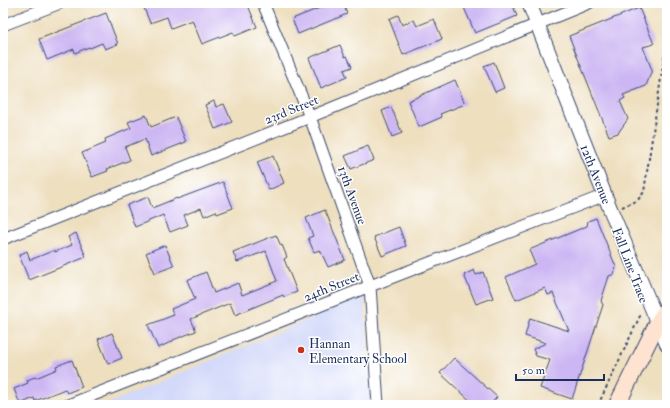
<svg xmlns="http://www.w3.org/2000/svg" width="670" height="408" font-family="'IM FELL Double Pica',serif">
<style>
.built{fill:#d2d9f9}
.building{fill:#ccb6f3}
.lines{fill:none;stroke-linecap:round;stroke-linejoin:round}
.minor-casing{stroke:#3b496d;stroke-width:13}
.tertiary-casing{stroke:#3b496d;stroke-width:16}
.secondary-casing{stroke:#3b496d;stroke-width:18}
.path{stroke:#3b496d;stroke-width:2;stroke-dasharray:3 3;stroke-linecap:butt}
.minor{stroke:#fff;stroke-width:11}
.tertiary{stroke:#fff;stroke-width:14}
.secondary{stroke:#fee3d1;stroke-width:16}
.poi-dot{fill:#c8321e;stroke:#fff;stroke-width:1.5}
.labels{text-anchor:middle;stroke-width:3;stroke-linejoin:round;paint-order:stroke}
.street-label{font-size:13px;fill:#1b2f5e;stroke:#fff}
.poi-label{font-size:13px;fill:#1b2f5e;stroke:#fff;text-anchor:start}
</style>
<rect width="100%" height="100%" fill="#fff"/>
<filter id="ink" filterUnits="userSpaceOnUse"><feTurbulence type="fractalNoise" baseFrequency=".025" numOctaves="2"/><feDisplacementMap in="SourceGraphic" scale="8" xChannelSelector="R" yChannelSelector="G"/><feConvolveMatrix kernelMatrix="1 2 1 2 8 2 1 2 1" color-interpolation-filters="sRGB"/></filter>
<filter id="wash" filterUnits="userSpaceOnUse"><feTurbulence type="fractalNoise" baseFrequency=".012" numOctaves="4" result="noise"/><feDisplacementMap in="SourceGraphic" scale="16" xChannelSelector="R" yChannelSelector="G"/><feGaussianBlur stdDeviation="0.9" result="paint"/><feColorMatrix in="noise" values="0 0 0 0 0 0 0 0 0 0 0 0 0 0 0 0 0 1.4 0 .05"/><feComposite in="paint" operator="in"/></filter>
<g filter="url(#wash)">
<rect width="100%" height="100%" fill="#eedfbf"/>
<!-- built -->
<path class="built" d="M364,296L371,405H104Z"/>
<g id="blocks">
<!-- building -->
<path class="building" d="M142,3H247L257,27L235,36L233,32L202,44L192,20L171,28L167,17L150,23Z
M332,3H343L347,14L298,34L292,19Z
M462,3H512L517,16L475,33Z
M639,8L654,44L643,47L652,70L646,86L623,95L625,98L620,101L628,119L618,133L609,136L569,36Z
M106,13L118,44L105,49L102,43L90,48L89,47L75,53L74,49L47,60L39,39Z
M398,15L402,25L414,20L417,26L434,19L442,39L403,55L389,19Z
M340,45L345,57L347,56L352,67L344,70L347,77L321,88L309,58Z
M494,62L504,88L495,92L484,66Z
M455,80L465,104L440,114L442,117L419,127L408,101Z
M214,101L216,107L224,104L232,122L215,129L205,105Z
M391,107L402,133L392,137L382,111Z
M146,115L151,127L176,117L186,142L151,156L145,139L125,147L130,160L107,169L108,171L92,177L82,153L106,143L105,139L131,128L128,122Z
M368,146L374,160L351,169L345,156Z
M273,156L284,183L269,190L257,162Z
M223,182L233,208L217,214L216,211L204,216L201,208L184,215L188,225L170,232L163,215L135,227L127,205L148,197L152,208L177,198V199Z
M325,210L345,260L328,267L320,250L314,252L308,238L313,236L306,218Z
M596,218L616,267L614,274L609,276L601,301L603,305L572,399L540,388L550,360L536,356L533,349L546,343L525,336L530,318L569,331L553,293L548,295L545,288L516,300L506,277L535,264L529,250L587,226L588,221Z
M399,227L406,246L382,256L374,237Z
M76,233L86,257L29,280L19,255L27,251L30,260L55,250V252L72,245L68,237Z
M276,235L281,246L282,245L287,257L284,259L297,292L284,297L283,295L235,315L230,303L191,319L196,331L173,340V341L158,348L148,325L174,315L171,309L195,299L187,280L206,272L214,293L238,283L242,295L277,281L266,251L237,262L233,252Z
M165,245L174,266L155,273L146,253Z
M474,270L476,275L483,272L493,298L476,304L464,275Z
M112,333L122,358L108,364L98,339Z
M454,358L497,397L490,405H475L440,373Z
M72,360L82,387L67,393L65,389L35,401L34,398L20,404L14,389L28,383L27,380L35,377L36,378L57,369L56,366Z"/>
</g>
</g>
<g filter="url(#ink)">
<use href="#blocks" fill-opacity="0" stroke="#3b496d" stroke-width="1"/>
<g class="lines">
<!-- minor casing -->
<g class="minor-casing">
<path id="minor" d="M263,3L310,117L370,286L378,405
M3,25L60,3
M3,239L310,117L589,3
M68,405L370,286L605,195"/>
</g>
<!-- tertiary casing -->
<g class="tertiary-casing">
<g id="tertiary">
<path id="s1" d="M529,3L611,211L667,344"/>
</g>
</g>
<!-- secondary casing -->
<g class="secondary-casing">
<path id="secondary" d="M617,405L658,322L667,309"/>
</g>
<!-- path -->
<path class="path" d="M622,207L637,201L644,192L667,38
M598,405L640,316L639,314"/>
<!-- minor -->
<use href="#minor" class="minor"/>
<!-- tertiary -->
<use href="#tertiary" class="tertiary"/>
<!-- secondary -->
<use href="#secondary" class="secondary"/>
</g>
</g>
<!-- markers -->
<circle class="poi-dot" cx="301" cy="350" r="4"/>
<g class="labels">
<!-- street labels -->
<g class="street-label">
<text transform="translate(291 109) rotate(-22)" y="5">23rd Street</text>
<text dy="5" stroke="none"><textPath href="#s1" startOffset="184">12th Avenue</textPath></text>
<text transform="translate(353 195) rotate(70)" y="5">13th Avenue</text>
<text transform="translate(631 265) rotate(69)" y="5">Fall Line Trace</text>
<text transform="translate(331 286) rotate(-22)" y="5">24th Street</text>
</g>
<!-- poi labels -->
<g class="poi-label">
<text x="309" y="348">Hannan<tspan x="309" dy="15">Elementary School</tspan></text>
</g>
</g>
<!-- margin -->
<rect width="670" height="408" fill="none" stroke="#fff" stroke-width="16"/>
<!-- scale -->
<path d="M516 374v6h88v-6" fill="none" stroke="#1b2f5e" stroke-width="2"/>
<text x="522" y="374" font-size="12" fill="#1b2f5e" stroke="#ffffff" stroke-width="3" paint-order="stroke">50 m</text>
</svg>
